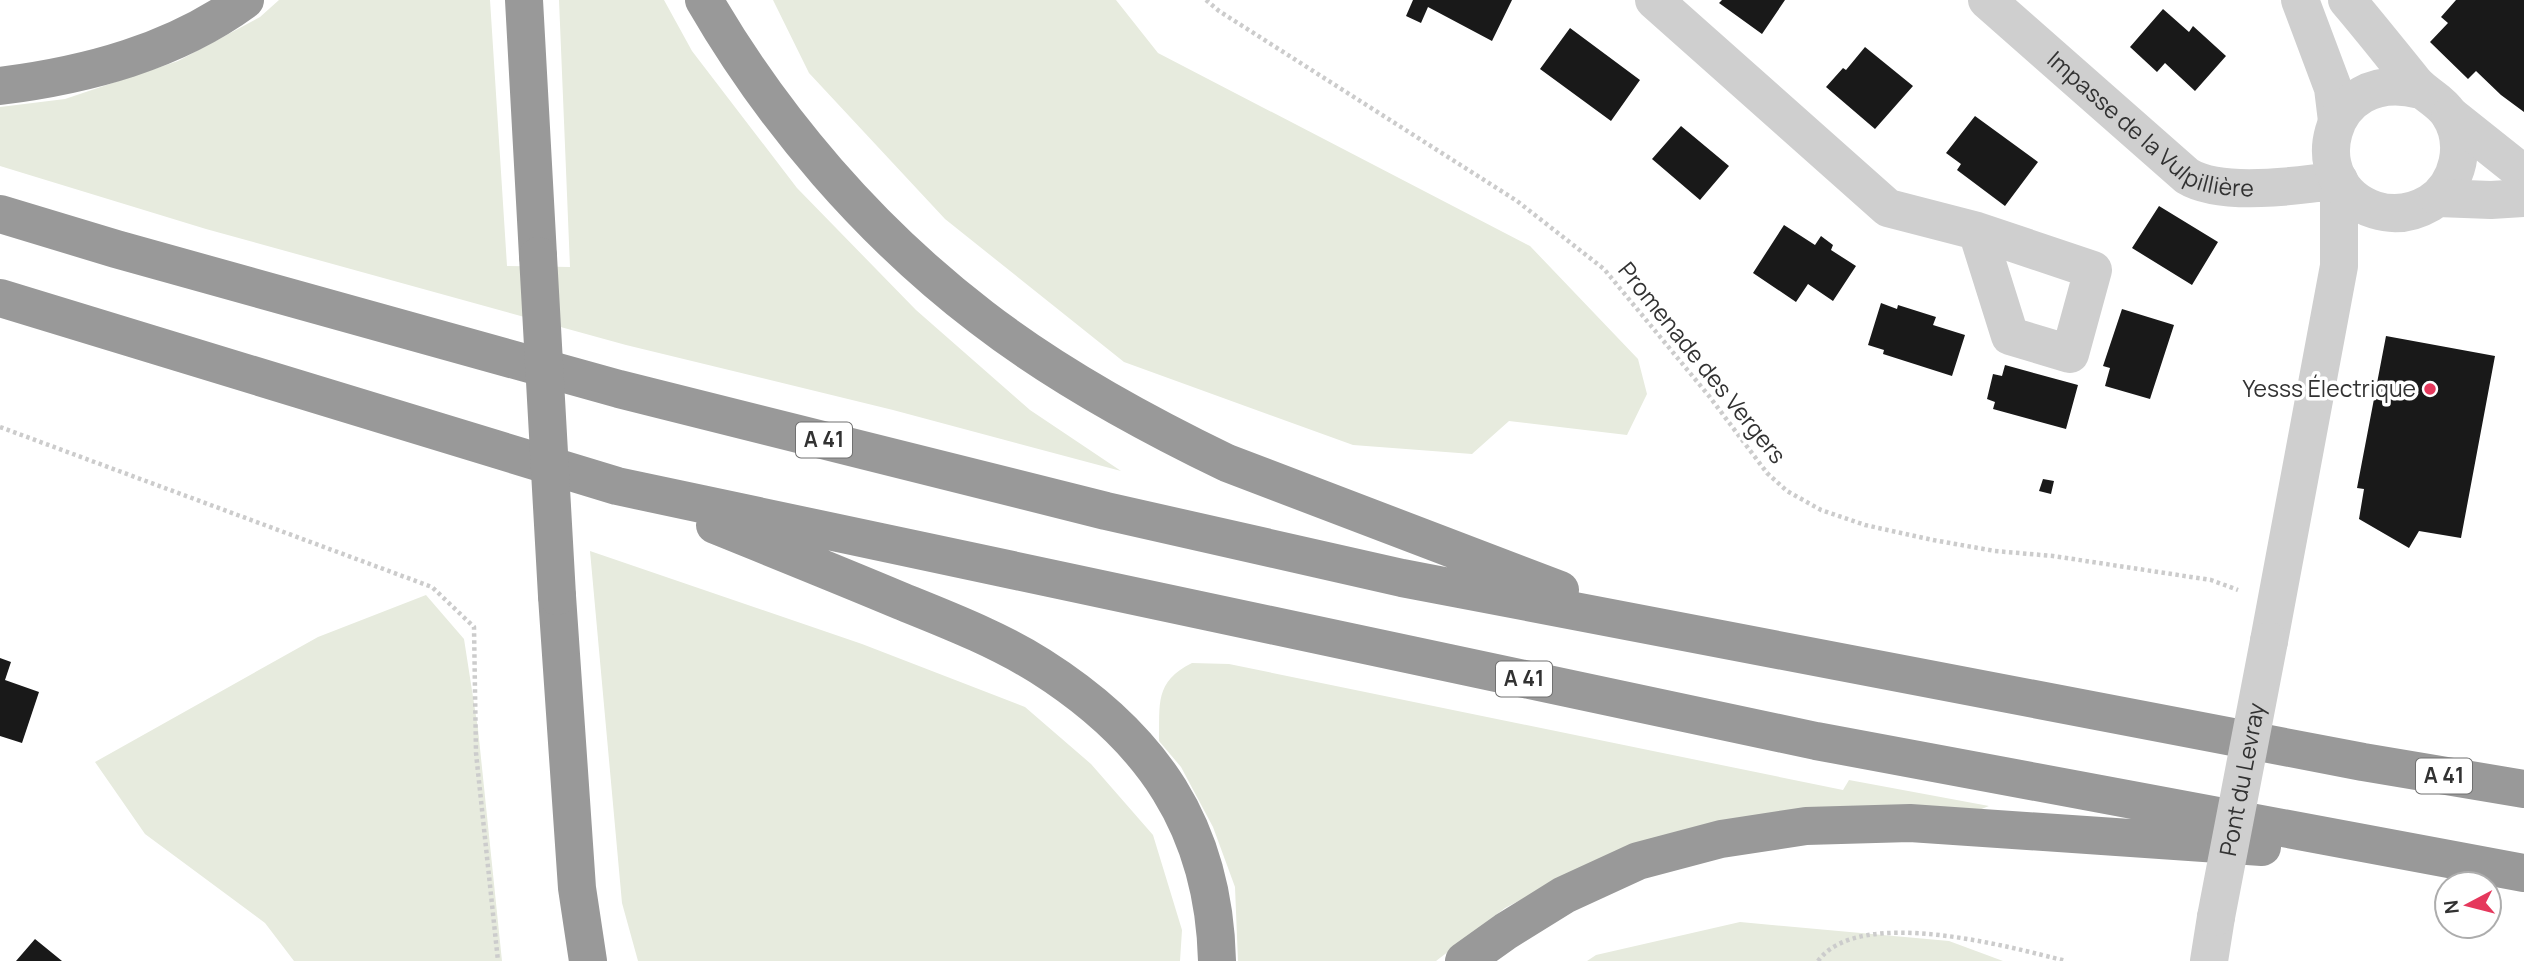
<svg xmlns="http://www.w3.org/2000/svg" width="2524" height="961" font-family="Manrope,sans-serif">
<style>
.green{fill:#e7ebde}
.building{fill:#191919}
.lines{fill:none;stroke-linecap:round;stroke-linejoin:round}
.path{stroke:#ccc;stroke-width:4.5;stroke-dasharray:3.5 3.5;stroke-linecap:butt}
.minor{stroke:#cfcfcf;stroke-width:38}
.highway{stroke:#999;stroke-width:38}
.minor-bridge{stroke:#cfcfcf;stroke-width:38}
.highway-bridge{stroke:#999;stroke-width:38}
.poi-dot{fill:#e5385c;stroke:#fff;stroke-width:2.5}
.labels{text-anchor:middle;stroke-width:7;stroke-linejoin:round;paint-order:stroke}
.shield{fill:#fff;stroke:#707070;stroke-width:2}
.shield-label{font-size:21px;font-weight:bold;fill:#323232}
.street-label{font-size:23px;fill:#323232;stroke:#fff}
.poi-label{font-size:23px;fill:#323232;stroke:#fff;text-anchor:end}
</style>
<rect width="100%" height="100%" fill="#fff"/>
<!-- green -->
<path class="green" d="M279,0H490L507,266L570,267L559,0H664L692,51L797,188L916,310L1030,410L1121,471L893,410L626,345L206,229L0,166V107L65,99L178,61L260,17Z
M773,0H1116L1158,53L1530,246L1638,359L1647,394L1627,435L1509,421L1472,454L1353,445L1124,362L945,219L809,73Z
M590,551L862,644L1025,707L1091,764L1153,835L1182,930L1180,961H638L622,903Z
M426,595L464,639L478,729L502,961H294L265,923L145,834L95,762L318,637Z
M1192,663L1229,664L1843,790L1849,780L1989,806L1979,810L1585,866L1505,908L1436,961H1238L1235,887L1213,827L1181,767L1159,741C1160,704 1154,682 1192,663Z
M1740,922L1949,941L2003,961H1587L1596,955Z"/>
<!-- building -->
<path class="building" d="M1413,0H1512L1492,41L1428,7L1421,23L1406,16Z
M1722,0H1785L1762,34L1719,3Z
M2456,0H2524V112L2501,95L2476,71L2468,79L2430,42L2448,23L2441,17Z
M2163,9L2189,32L2193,26L2226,56L2195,91L2165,63L2157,72L2130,47Z
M1570,28L1640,80L1611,121L1540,69Z
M1865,47L1913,86L1875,129L1826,87L1843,68L1846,70Z
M1975,116L2038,162L2005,206L1957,170L1961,164L1946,153Z
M1681,126L1729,166L1700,200L1652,159Z
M2159,206L2218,242L2192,285L2132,248Z
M1784,225L1815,245L1821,236L1833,245L1831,250L1856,266L1833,301L1808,284L1796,302L1753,273Z
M1881,303L1897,309L1898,305L1936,317L1933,325L1965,335L1952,376L1883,354L1884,350L1868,345Z
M2122,309L2174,325L2150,399L2105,386L2110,368L2103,366Z
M2386,336L2495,356L2461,538L2419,531L2409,548L2359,519L2364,489L2357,488Z
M2005,365L2078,385L2066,429L1993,409L1995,402L1987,399L1993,374L2002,376Z
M2043,479L2054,481L2051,494L2039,491Z
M0,658L11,662L5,680L39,692L22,743L0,736Z
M35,939L62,961H16Z"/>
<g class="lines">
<!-- path -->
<path class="path" d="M1206,0L1219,11L1517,201L1604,269L1709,396L1767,473L1787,491L1821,510L1865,525L1933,540L1995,551L2053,556L2211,580L2238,590
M0,427L432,587L474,627L476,753L498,961
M1818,961C1859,905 2010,947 2066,961"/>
<!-- minor -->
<g class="minor">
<path d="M1654,0L1888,208L1977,231L2093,270L2070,354L2010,336L1977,231"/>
<path id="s1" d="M1987,0L2187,176C2221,197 2299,186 2339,180V266L2269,641"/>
<path d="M2300,0L2333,88L2337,121"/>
<path d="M2347,0C2370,27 2392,55 2414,82C2425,95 2440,100 2449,114C2468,143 2459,184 2430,203C2413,213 2394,216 2375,210C2300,186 2325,65 2420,90"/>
<path d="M2450,115L2524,174"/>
<path d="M2438,198L2491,200L2524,198"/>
<path d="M2209,961L2216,917"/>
</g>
<!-- highway -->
<path class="highway" d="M524,0L538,256
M704,0C774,121 870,232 981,317C1056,375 1142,422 1227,463L1560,590
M0,86C87,75 174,52 245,0
M0,214L116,249L619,389L1106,511L1402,578L2363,762L2524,789
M0,298L617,486L1816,741L2524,873
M715,525C777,550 839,575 901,601C948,620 997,639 1040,666C1152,737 1214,827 1217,961
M557,596L577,888L588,961
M1464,961L1506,931L1564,895L1638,861L1721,839L1806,826L1910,823L2262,847"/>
<!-- minor-bridge -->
<path class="minor-bridge" id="s2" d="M2216,917L2269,641"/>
<!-- highway-bridge -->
<path class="highway-bridge" d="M538,256L557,596"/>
</g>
<!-- markers -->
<circle class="poi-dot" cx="2430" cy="389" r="7"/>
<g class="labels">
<!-- shield labels -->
<g class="shield">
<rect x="796" y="422.5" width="56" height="35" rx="5"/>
<rect x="1496" y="661.5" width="56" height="35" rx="5"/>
<rect x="2416" y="758.5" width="56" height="35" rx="5"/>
</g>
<g class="shield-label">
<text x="824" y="447">A 41</text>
<text x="1524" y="686">A 41</text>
<text x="2444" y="783">A 41</text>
</g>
<!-- street labels -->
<g class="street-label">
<text dy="8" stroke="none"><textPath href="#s1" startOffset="210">Impasse de la Vulpillière</textPath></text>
<text transform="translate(1702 363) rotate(51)" y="8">Promenade des Vergers</text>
<text dy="8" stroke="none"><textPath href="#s2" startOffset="140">Pont du Levray</textPath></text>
</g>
<!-- poi labels -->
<g class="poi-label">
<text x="2416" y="397">Yesss Électrique</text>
</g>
</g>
<!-- north arrow -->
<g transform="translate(2468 905) rotate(263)"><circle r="33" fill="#ffffff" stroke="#adadad" stroke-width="2"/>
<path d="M0-5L12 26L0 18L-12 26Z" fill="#e5385c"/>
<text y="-10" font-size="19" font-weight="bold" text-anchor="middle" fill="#323232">N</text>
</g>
</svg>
